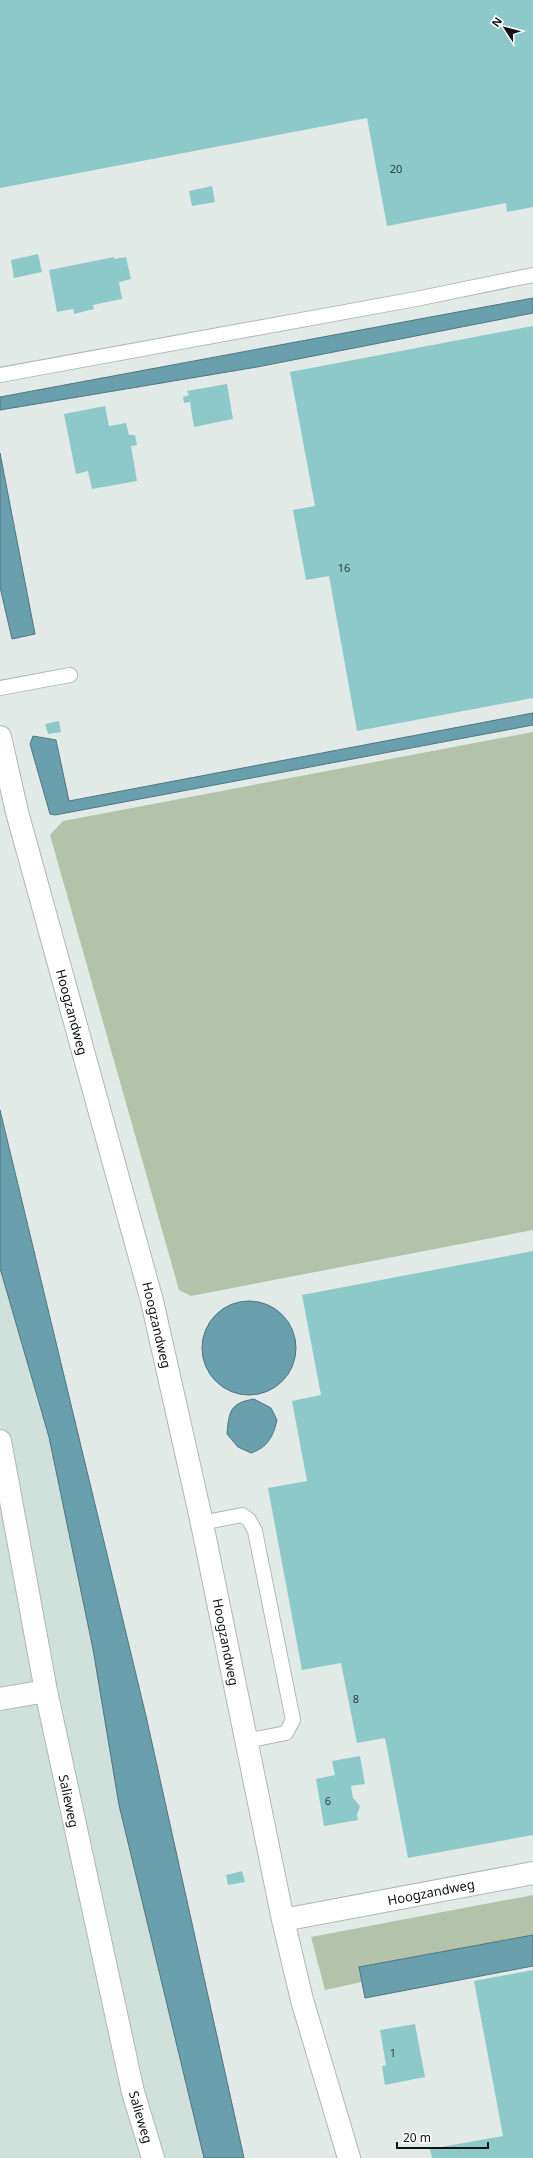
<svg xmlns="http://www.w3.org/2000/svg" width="533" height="2158" font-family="'Noto Sans',sans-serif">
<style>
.built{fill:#d0e0db}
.green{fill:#b2c3a9}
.water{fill:#6aa0ae;stroke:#4f7680}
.building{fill:#8ec9c9}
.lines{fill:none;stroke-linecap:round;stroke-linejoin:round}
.service-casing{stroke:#b1b8b6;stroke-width:16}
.minor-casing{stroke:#b1b8b6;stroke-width:24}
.service{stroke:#fff;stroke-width:14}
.minor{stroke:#fff;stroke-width:22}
.labels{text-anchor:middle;stroke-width:3;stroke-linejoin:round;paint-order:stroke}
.number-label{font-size:11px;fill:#304040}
.street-label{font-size:13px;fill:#111313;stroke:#fff}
</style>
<rect width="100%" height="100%" fill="#e2eae8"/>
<!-- built -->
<path class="built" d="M0,1129L221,2158H0Z"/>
<!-- green -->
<path class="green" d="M533,732V1230L191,1296L179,1290L50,835L63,821Z
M533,1895V1935L359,1967L362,1982L325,1990L311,1937Z"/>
<!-- water -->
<path class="water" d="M533,298V313L257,367L0,410V397Z
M0,453L35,634L12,639L0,587Z
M533,713V725L55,815L50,814L30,744L33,736L56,740L69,801Z
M0,1110L146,1716L244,2158H204L119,1805L93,1649L49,1437L0,1268Z
M202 1348a47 47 0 1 1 94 0a47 47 0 1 1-94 0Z
M254,1399L271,1408L277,1420C273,1437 268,1447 251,1453L238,1447L227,1434C229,1411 230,1403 254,1399Z
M533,1935V1966L365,1998L359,1967Z"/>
<!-- building -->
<path class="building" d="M0,0H533V207L507,212L506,203L387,226L367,118L0,188Z
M212,186L215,202L192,206L189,191Z
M38,254L42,272L14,278L11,260Z
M114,257V259L126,257L131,279L119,282L122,299L93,305L94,309L74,314L73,309L57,312L49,270Z
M533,326V698L357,731L329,576L306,580L293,510L315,506L290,372Z
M227,384L233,419L194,427L190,402L184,403L183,397L189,395L187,391Z
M105,406L109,426L126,423L129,435H135L137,445L131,446L137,481L92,489L88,471L76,474L64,414Z
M59,721L61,732L48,734L45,724Z
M533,1251V1835L408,1858L385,1738L357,1743L341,1663L302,1670L268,1488L307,1481L292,1401L321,1395L302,1295Z
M360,1756L365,1784L351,1786L353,1798L360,1806L357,1815L358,1820L324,1826L316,1779L335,1775L332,1761Z
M242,1871L245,1882L228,1885L226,1875Z
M533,1970V2158H432L430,2149L503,2136L474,1981Z
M415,2024L425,2077L385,2085L382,2066L386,2065L380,2030Z"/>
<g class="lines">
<!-- service casing -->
<g class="service-casing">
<path id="service" d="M0,375L416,299L533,275
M0,688L70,675
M201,1523L242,1515L249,1520L255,1531L293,1720L286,1733L246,1741"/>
</g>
<!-- minor casing -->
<g class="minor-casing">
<path id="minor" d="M0,737L17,812L152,1301L200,1514L283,1920L533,1873
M0,1441L46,1691L133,2092L153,2158
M0,1699L46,1691
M283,1920L302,2000L349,2158"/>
</g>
<!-- service -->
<use href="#service" class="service"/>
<!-- minor -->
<use href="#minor" class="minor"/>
</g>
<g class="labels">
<!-- number labels -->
<g class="number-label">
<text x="396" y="173">20</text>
<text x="344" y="572">16</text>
<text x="356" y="1703">8</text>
<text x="328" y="1805">6</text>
<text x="393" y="2057">1</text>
</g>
<!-- street labels -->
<g class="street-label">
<text transform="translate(72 1012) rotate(75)" y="5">Hoogzandweg</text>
<text transform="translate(157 1325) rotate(77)" y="5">Hoogzandweg</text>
<text transform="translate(226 1642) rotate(79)" y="5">Hoogzandweg</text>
<text transform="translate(69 1801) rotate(78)" y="5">Salieweg</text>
<text transform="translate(431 1892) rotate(-11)" y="5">Hoogzandweg</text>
<text transform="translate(141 2117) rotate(74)" y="5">Salieweg</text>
</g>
</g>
<!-- north arrow -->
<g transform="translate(505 28) rotate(306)" stroke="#ffffff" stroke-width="3" paint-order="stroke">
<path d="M0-3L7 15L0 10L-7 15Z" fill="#111313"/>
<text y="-6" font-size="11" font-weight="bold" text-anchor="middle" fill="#111313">N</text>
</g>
<!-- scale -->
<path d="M397 2142v6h91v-6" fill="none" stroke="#111313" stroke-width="2"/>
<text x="403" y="2142" font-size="12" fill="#111313" stroke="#ffffff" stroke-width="3" paint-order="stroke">20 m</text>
</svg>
